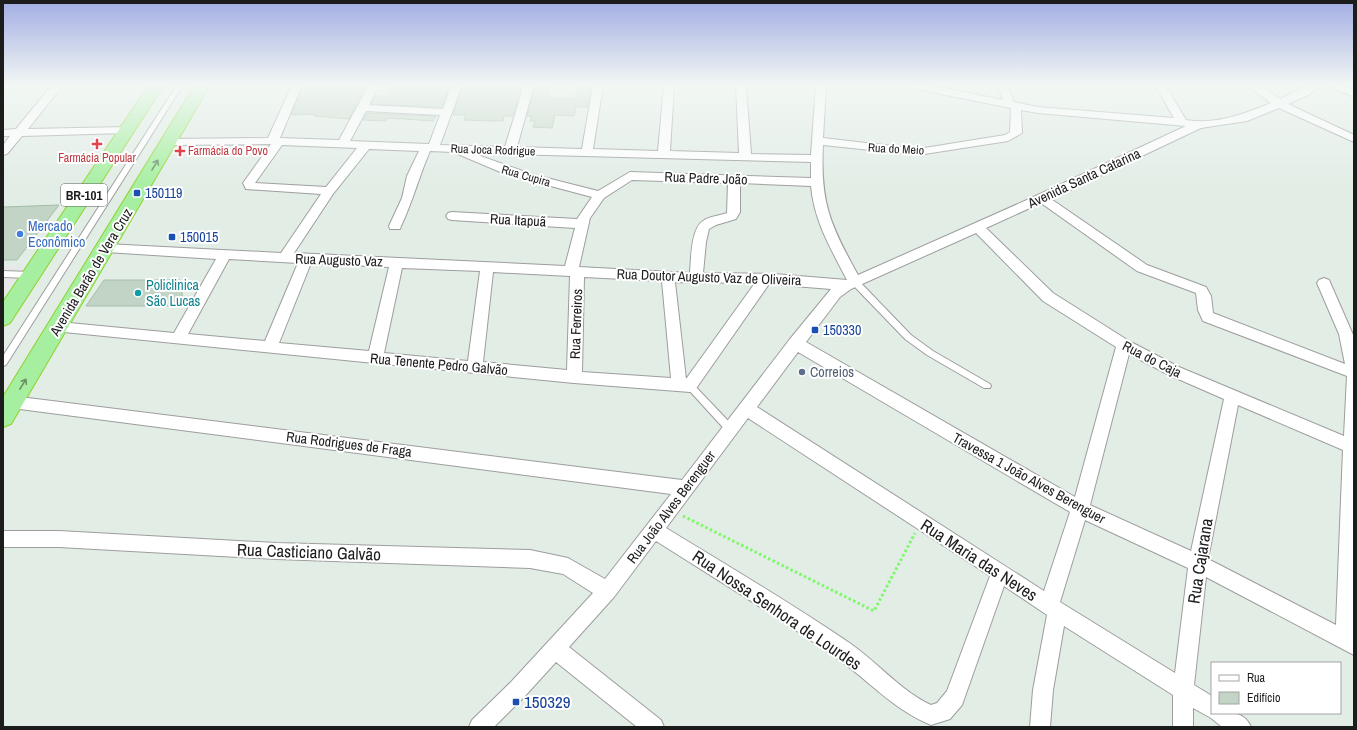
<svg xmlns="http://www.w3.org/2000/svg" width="1357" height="730" font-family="'Archivo Narrow',sans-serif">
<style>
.parking{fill:#e8e8e8}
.building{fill:#c2d4c5;stroke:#a4bea9}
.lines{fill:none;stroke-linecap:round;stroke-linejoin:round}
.service-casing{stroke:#9d9d9d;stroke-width:2}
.minor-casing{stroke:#9d9d9d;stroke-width:2}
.trunk-casing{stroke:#8fd326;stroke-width:2}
.path{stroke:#7ff769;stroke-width:3;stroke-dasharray:2.5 2.5;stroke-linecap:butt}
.service{fill:#fff;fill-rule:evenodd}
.minor{fill:#fff;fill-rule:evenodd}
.trunk{fill:#a6efa0;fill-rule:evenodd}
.oneway{stroke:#689065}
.health-dot{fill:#e0444e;stroke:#fff;stroke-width:1.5}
.transit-dot{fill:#1a4fb4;stroke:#fff;stroke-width:1.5}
.shop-dot{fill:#3f7fe0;stroke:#fff;stroke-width:1.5}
.culture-dot{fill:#0f9aa8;stroke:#fff;stroke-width:1.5}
.service-dot{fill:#5c6f8a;stroke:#fff;stroke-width:1.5}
.labels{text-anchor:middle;stroke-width:4;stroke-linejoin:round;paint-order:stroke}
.far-street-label{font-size:12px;fill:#1c1c1c;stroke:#fff}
.far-health-label{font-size:12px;fill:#be3a42;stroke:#fff;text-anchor:start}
.shield{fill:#fff;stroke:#606060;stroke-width:1}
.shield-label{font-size:13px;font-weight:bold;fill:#1c1c1c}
.street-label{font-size:14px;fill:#1c1c1c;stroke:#fff}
.transit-label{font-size:14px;fill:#164399;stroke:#fff;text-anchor:start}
.shop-label{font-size:14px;fill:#366cbe;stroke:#fff;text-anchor:start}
.culture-label{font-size:14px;fill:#0d838f;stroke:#fff;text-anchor:start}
.service-label{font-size:14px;fill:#4e5e75;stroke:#fff;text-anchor:start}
.near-street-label{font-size:17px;fill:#1c1c1c;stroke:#fff}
.near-transit-label{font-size:17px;fill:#164399;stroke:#fff;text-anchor:start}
</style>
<rect width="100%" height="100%" fill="#e2ede6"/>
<!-- parking -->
<path class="parking" d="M3,266L24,267L3,297Z"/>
<!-- building -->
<path class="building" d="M303,85H316L315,89L366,85L349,119L314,116L315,114L291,115Z
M396,85H441L450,86L442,107L371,104L375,96H388Z
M463,85H522L513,116H504L503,121H490L464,120L466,115H453Z
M535,85H550L547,96L551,97L550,98L575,99L578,85H591L587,107H576L574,116L555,115L552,128L533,127L535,121H530L532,116H527Z
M367,113L436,116L433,121L388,118L386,121L363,120Z
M59,205L17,260H3V207Z
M104,280H180L184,306H86Z"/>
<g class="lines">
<!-- service casing -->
<g class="service-casing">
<path id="service" d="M177,85H183L6,365L3,366V356Z
M3,271L31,272L35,275L31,278L3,277Z
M855,279L858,280L911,335L933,351L990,384L991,386L990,388H984L927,355L905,339L852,284L851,282Z
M690,383L693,384L734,427L735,430L734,433L731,434L728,433L687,388L686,386L687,384Z"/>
</g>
<!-- minor casing -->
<g class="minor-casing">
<path id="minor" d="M52,85H63L28,129L127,127L133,130L127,133L22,136L7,154L3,155V145L10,136H3V130L16,129Z
M292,85H302L280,138L339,140L369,85H379L369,105L443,109L452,85H462L440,145L505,147L524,85H534L517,147L582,149L593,85H603L593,149L658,151L664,85H674L670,151L739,153L736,85H746L751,154L811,155L816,85H826L823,138L918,149L1005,135L1010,132L1011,108L911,88L906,85H929L1003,100L997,85H1007L1014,102L1038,107L1174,118L1155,85H1165L1186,120C1216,125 1244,114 1271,103L1246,85H1259L1280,99L1309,85H1321L1310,94L1288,104L1354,135V142L1279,108L1247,121L1201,128L1051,199L1147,265L1206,287L1211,296L1213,313L1345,364L1339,334L1317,283L1319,280L1324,278L1329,280L1354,337V655L1206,577L1194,685L1212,696V713C1228,713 1244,710 1251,727H1222L1211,718L1193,708V727H1173V695L1064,626L1053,690L1050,727H1030L1033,690L1047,615L1004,586L962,705L950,719L931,725C892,709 869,680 835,657C777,616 716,579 656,541L614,597L569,647L661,720L664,727H637L556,662L525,696L494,727H469L472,720L511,682L593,593L563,574L530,568L276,559L59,547H3V531H59L276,543L530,550L568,558L605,579L671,494L12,408L6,406L4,402L6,398L12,396L682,480L790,339L831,289L769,284L695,390L690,392L574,383L54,331L52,327L54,323L59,322L174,333L216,259L106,252L101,251L99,248L101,245L106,244L281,253L321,194L246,189L243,183L271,144L169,145L163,142L169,139L268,138ZM1021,110L1038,113L1186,126L1038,195L858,275C830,225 820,202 823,145L918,155L1008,141L1022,133ZM366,111L440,115L429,144L350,141ZM282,145L357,148L326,187L255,183ZM369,149L419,151L407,176L402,198L389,226L390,229H400L401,226C413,201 419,176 430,151L453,152L505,174L592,197L577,219L452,212L448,213L446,216L448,219L452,220L575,228L565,266L294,253L333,194ZM472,153L811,162V178L630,172L598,191L531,174ZM632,180L728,183L727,213C719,216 710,216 703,221C691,228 691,260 690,273L579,267L590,218L604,198ZM740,183L811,186C814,221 831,249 847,280L774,274L703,273L706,242L709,229L716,225L736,219L740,212ZM1041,203L1137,271L1196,293L1198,310L1203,321L1347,376L1344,436L1179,367L1129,341L1053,293L986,228ZM976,233L1043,301L1116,347L1075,497L806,342L840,297L851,289ZM229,259L298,263L265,341L188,334ZM311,263L389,267L369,351L279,343ZM402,268L480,271L468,361L384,353ZM493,272L570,276L567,370L483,362ZM584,277L662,281L671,378L582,372ZM675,282L755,283L686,379ZM798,352L1070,512L1044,591L757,407ZM1129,354L1169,375L1224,399L1191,551L1090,505ZM1238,405L1343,450L1336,625L1208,559ZM748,418L990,576L947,691L937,703L931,705C901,691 878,663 851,644C791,603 728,566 666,528ZM1085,520L1188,568L1175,673L1060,602Z
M1327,85H1342L1354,90V97Z"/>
</g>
<!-- trunk casing -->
<g class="trunk-casing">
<path id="trunk" d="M149,85H164L10,323L3,326V302Z
M195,85H210L11,424L3,427V397Z"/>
</g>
<!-- path -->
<path class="path" d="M683,516L874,611L915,533"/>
<!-- service -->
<use href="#service" class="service"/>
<!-- minor -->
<use href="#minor" class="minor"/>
<!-- trunk -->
<use href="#trunk" class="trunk"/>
</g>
<!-- one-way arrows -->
<defs><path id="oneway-shaft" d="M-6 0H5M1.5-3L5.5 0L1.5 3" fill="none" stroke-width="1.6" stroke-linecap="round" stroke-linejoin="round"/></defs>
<g class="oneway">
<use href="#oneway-shaft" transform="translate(155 165) rotate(-59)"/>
<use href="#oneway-shaft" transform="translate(23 384) rotate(-58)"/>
</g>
<!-- sky -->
<linearGradient id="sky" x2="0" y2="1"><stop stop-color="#a2ade3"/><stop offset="0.45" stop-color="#f2f7f4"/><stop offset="1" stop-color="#f2f7f4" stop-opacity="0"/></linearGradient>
<rect width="1357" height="188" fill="url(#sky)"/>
<!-- markers -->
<g class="health-dot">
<path d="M95 138h4v4h4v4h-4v4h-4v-4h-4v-4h4z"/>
<path d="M178 145h4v4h4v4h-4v4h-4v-4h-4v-4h4z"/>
</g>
<g class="transit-dot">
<rect x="133" y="189" width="8" height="8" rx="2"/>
<rect x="168" y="233" width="8" height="8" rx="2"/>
<rect x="811" y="326" width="8" height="8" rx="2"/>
<rect x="512" y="698" width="8" height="8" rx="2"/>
</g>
<circle class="shop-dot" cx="20" cy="234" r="4"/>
<circle class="culture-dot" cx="138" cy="293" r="4"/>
<circle class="service-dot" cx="802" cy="372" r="4"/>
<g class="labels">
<!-- far-street labels -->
<g class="far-street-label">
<text transform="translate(896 149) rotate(3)" y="4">Rua do Meio</text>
<text transform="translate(493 150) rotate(2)" y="4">Rua Joca Rodrigue</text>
<text transform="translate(526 176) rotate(16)" y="4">Rua Cupira</text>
</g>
<!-- far-health labels -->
<g class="far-health-label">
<text x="188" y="155">Farmácia do Povo</text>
<text x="97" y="162" text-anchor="middle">Farmácia Popular</text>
</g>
<!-- shield labels -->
<rect class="shield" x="61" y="184" width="46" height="22" rx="3"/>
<g class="shield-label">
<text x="84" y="200">BR-101</text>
</g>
<!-- street labels -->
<g class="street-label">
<text transform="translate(706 178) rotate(2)" y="5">Rua Padre João</text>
<text transform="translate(1084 178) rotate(-25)" y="5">Avenida Santa Catarina</text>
<text transform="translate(518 220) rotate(3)" y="5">Rua Itapuã</text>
<text transform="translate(339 260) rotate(2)" y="5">Rua Augusto Vaz</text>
<text transform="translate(91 272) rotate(-59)" y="5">Avenida Barão de Vera Cruz</text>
<text transform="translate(709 277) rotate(2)" y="5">Rua Doutor Augusto Vaz de Oliveira</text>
<text transform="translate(576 324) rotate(-88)" y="5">Rua Ferreiros</text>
<text transform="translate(1152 359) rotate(27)" y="5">Rua do Caja</text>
<text transform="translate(439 364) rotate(5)" y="5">Rua Tenente Pedro Galvão</text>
<text transform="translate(349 444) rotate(7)" y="5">Rua Rodrigues de Fraga</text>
<text transform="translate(1029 478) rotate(29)" y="5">Travessa 1 João Alves Berenguer</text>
<text transform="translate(671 507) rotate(-53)" y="5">Rua João Alves Berenguer</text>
</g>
<!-- transit labels -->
<g class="transit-label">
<text x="145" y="198">150119</text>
<text x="180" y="242">150015</text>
<text x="823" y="335">150330</text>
</g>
<!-- shop labels -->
<g class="shop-label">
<text x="28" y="231">Mercado<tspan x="28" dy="16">Econômico</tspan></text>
</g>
<!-- culture labels -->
<g class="culture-label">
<text x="146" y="290">Policlinica<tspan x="146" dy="16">São Lucas</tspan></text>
</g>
<!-- service labels -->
<g class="service-label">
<text x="810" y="377">Correios</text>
</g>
<!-- near-street labels -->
<g class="near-street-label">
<text transform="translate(309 552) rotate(2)" y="6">Rua Casticiano Galvão</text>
<text transform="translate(979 560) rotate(33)" y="6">Rua Maria das Neves</text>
<text transform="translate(1200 561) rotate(-81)" y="6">Rua Cajarana</text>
<text transform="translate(777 610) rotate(34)" y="6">Rua Nossa Senhora de Lourdes</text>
</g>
<!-- near-transit labels -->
<g class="near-transit-label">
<text x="524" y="708">150329</text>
</g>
</g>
<!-- border -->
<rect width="1357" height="730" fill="none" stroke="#1c1c1c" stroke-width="8"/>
<!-- legend -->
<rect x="1211" y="662" width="130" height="52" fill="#ffffff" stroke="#a4a4a4"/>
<rect x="1219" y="675" width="20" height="6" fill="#ffffff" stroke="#a4a4a4"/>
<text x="1247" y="682" font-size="12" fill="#1c1c1c">Rua</text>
<rect x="1219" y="692" width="20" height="12" fill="#c2d4c5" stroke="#a4a4a4"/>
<text x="1247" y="702" font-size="12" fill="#1c1c1c">Edifício</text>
</svg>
